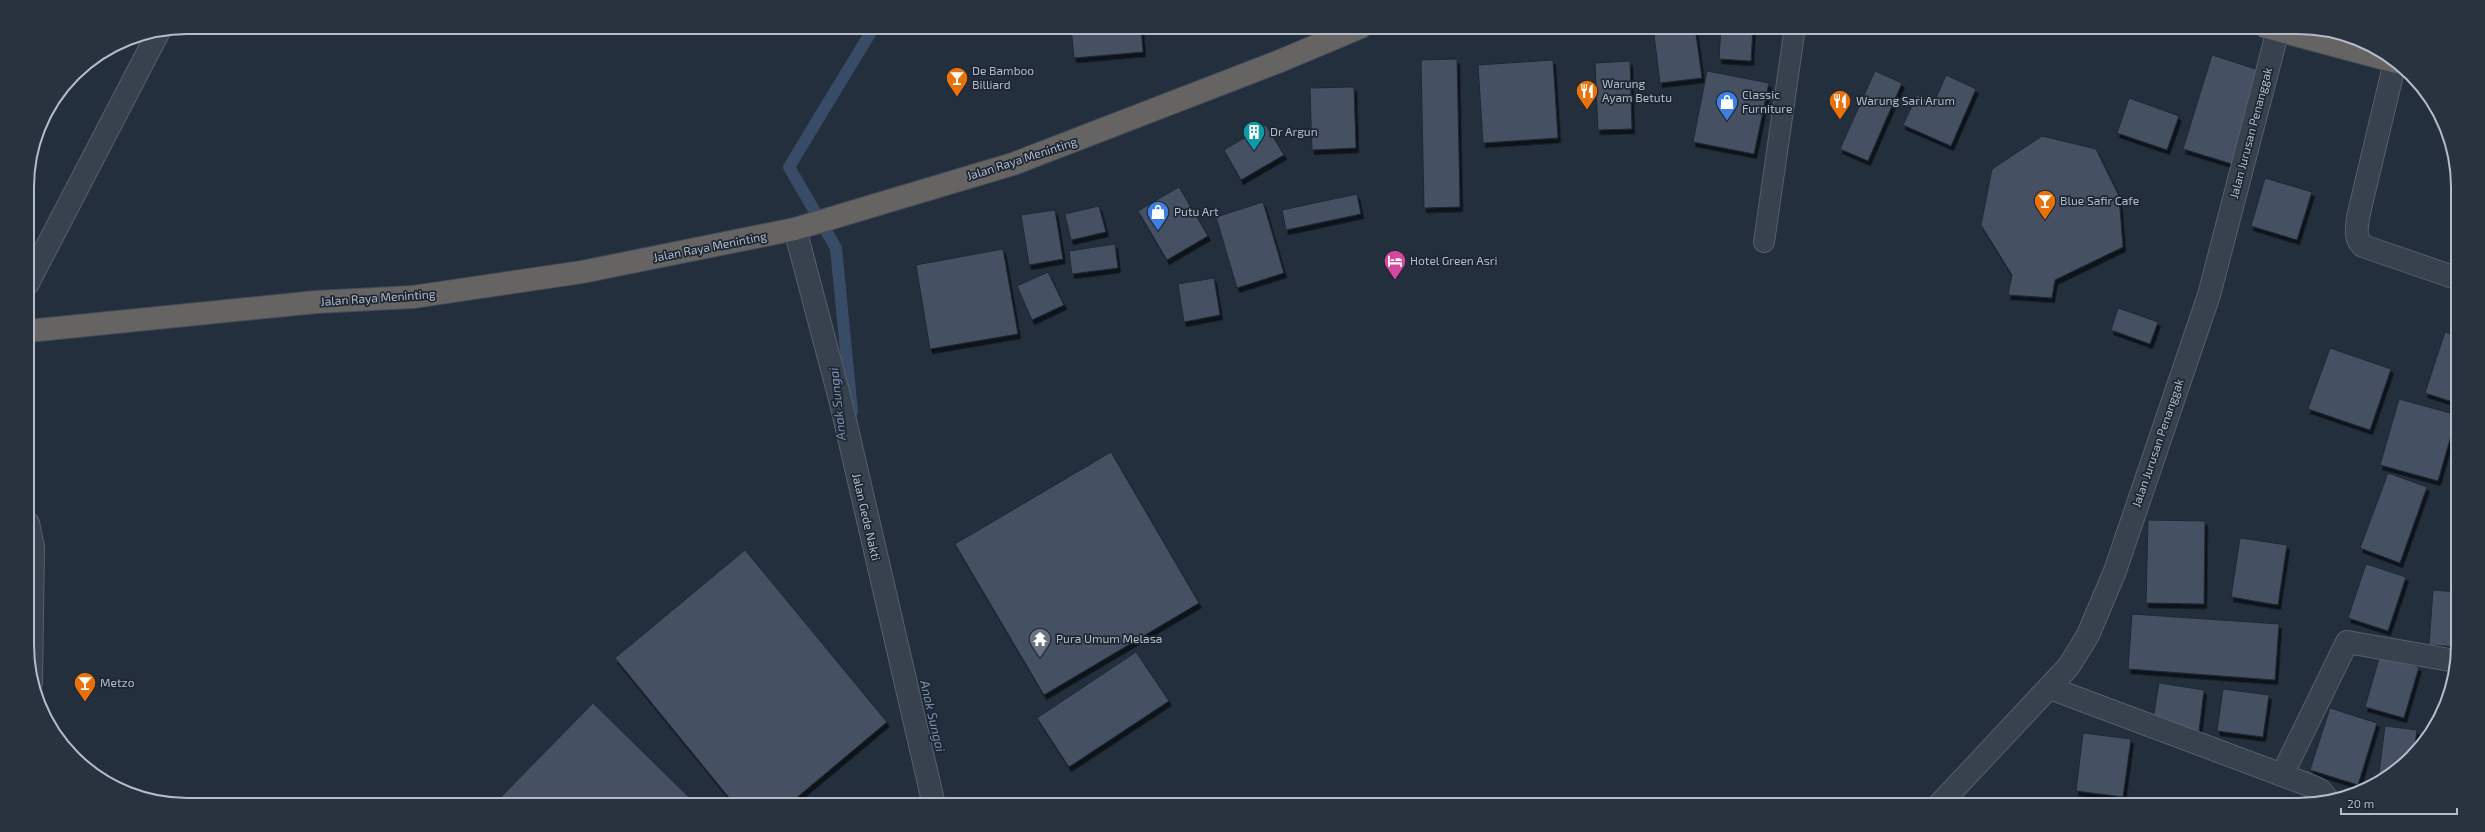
<svg xmlns="http://www.w3.org/2000/svg" width="2485" height="832" font-family="'Exo 2',sans-serif">
<style>
.lines{fill:none;stroke-linecap:round;stroke-linejoin:round}
.stream{stroke:#394c67;stroke-width:12}
.building{fill:#455162;stroke:#1f2835;filter:url(#shadow)}
.service-casing{stroke:#565f6c;stroke-width:22}
.minor-casing{stroke:#565f6c;stroke-width:24}
.tertiary-casing{stroke:#565f6c;stroke-width:24}
.trunk-casing{stroke:#434c59;stroke-width:24}
.service{stroke:#38414e;stroke-width:20}
.minor{stroke:#38414e;stroke-width:22}
.tertiary{stroke:#38414e;stroke-width:22}
.trunk{stroke:#656462;stroke-width:22}
.labels{text-anchor:middle;stroke-width:3.5;stroke-linejoin:round;paint-order:stroke}
.poi-label{font-size:12px;fill:#b4bcc9;stroke:#1d2633;text-anchor:start}
.street-label{font-size:12px;fill:#b4bcc9;stroke:#1d2633}
.water-label{font-size:13px;font-style:italic;fill:#7c92b1;stroke:#1d2633}
.rim{fill:none;stroke:#b4bcc9;stroke-width:2}
</style>
<defs>
<filter id="shadow"><feDropShadow dx="2.5" dy="4.5" stdDeviation="0" flood-color="#0009"/></filter>
</defs>
<rect width="100%" height="100%" fill="#242f3e"/>
<g class="lines">
<!-- stream -->
<path class="stream" d="M852,412L836,248L789,167L874,27"/>
</g>
<!-- building -->
<path class="building" d="M1071,27H1141L1143,52L1074,58Z
M1653,27H1695L1702,78L1660,83Z
M1721,27H1753L1751,61L1719,59Z
M2212,55L2262,71L2232,164L2183,149Z
M1457,59L1460,207L1424,208L1421,60Z
M1553,60L1558,138L1483,143L1478,65Z
M1630,61L1632,129L1598,130L1595,63Z
M1707,71L1769,83L1754,154L1693,142Z
M1875,71L1902,83L1868,161L1840,149Z
M1946,75L1976,89L1951,146L1903,125L1917,95L1934,103Z
M1354,87L1356,148L1312,150L1310,88Z
M2129,98L2179,116L2167,150L2117,133Z
M1266,125L1284,155L1241,180L1224,150Z
M2042,136L2096,149L2119,196L2123,247L2055,280L2052,298L2008,295L2012,275L1981,225L1992,169Z
M2265,178L2312,192L2297,240L2251,226Z
M1179,187L1208,236L1167,260L1138,211Z
M1357,194L1361,214L1286,230L1282,210Z
M1263,202L1284,273L1237,288L1216,217Z
M1099,206L1106,232L1071,240L1065,214Z
M1055,210L1063,259L1029,265L1021,215Z
M1115,244L1118,268L1072,274L1069,251Z
M1003,249L1018,334L930,349L916,265Z
M1048,272L1064,305L1032,320L1017,286Z
M1214,278L1220,315L1184,322L1178,284Z
M2118,308L2158,322L2150,344L2111,330Z
M2445,332L2456,336V403L2425,393Z
M2330,348L2391,369L2370,430L2308,409Z
M2399,399L2457,415L2438,481L2380,465Z
M1111,452L1199,603L1044,695L955,544Z
M2388,473L2427,487L2400,563L2360,548Z
M2148,520L2205,521L2204,604L2146,603Z
M2240,538L2287,545L2278,605L2231,597Z
M745,550L887,722L788,805H735L615,658Z
M2366,564L2406,577L2388,631L2348,618Z
M2433,590L2458,592V647L2429,645Z
M2132,614L2279,624L2275,680L2128,669Z
M1136,652L1169,701L1069,767L1037,718Z
M2380,655L2419,667L2404,718L2365,707Z
M2159,683L2204,690L2199,731L2152,725Z
M2223,689L2269,695L2263,737L2217,731Z
M593,703L697,805H493Z
M2330,708L2377,723L2358,785L2310,770Z
M2385,726L2417,730L2414,752L2396,772L2378,781Z
M2083,733L2131,739L2123,797L2076,791Z"/>
<g class="lines">
<!-- service casing -->
<g class="service-casing">
<path id="service" d="M1764,242L1795,27
M29,523L34,547L32,683"/>
</g>
<!-- minor casing -->
<g class="minor-casing">
<path id="minor" d="M2395,62L2358,217C2357,228 2354,238 2363,246L2456,278
M795,229L841,403L934,805
M28,283L158,33
M2050,688L2309,785L2320,790L2329,801
M2282,775L2347,642L2456,661"/>
</g>
<!-- tertiary casing -->
<g class="tertiary-casing">
<path id="tertiary" d="M1939,805L2069,666L2088,635L2115,571L2209,295L2278,30"/>
</g>
<!-- trunk casing -->
<g class="trunk-casing">
<path id="trunk" d="M2266,27L2396,62
M28,331L316,302L413,297L582,272L795,229L1013,164L1280,61L1361,27"/>
</g>
<!-- service -->
<use href="#service" class="service"/>
<!-- minor -->
<use href="#minor" class="minor"/>
<!-- tertiary -->
<use href="#tertiary" class="tertiary"/>
<!-- trunk -->
<use href="#trunk" class="trunk"/>
</g>
<!-- icons -->
<defs>
<g id="bar-pin" transform="scale(1.15)"><path d="M0 17L-7.5 6A9.5 9.5 0 1 1 7.5 6Z" fill="#e8710a" stroke="#1d2633"/><path d="M-6-5H6L.8 .8V4.5H3.5V6h-7V4.5H-.8V.8Z" fill="#fff"/></g>
<g id="restaurant-pin" transform="scale(1.15)"><path d="M0 17L-7.5 6A9.5 9.5 0 1 1 7.5 6Z" fill="#e8710a" stroke="#1d2633"/><path d="M-5-6h1v4h1v-4h1v4h1v-4h1v5L-1.5 .5V6h-2V.5L-5-1ZM5-6V6H3V1.5H1.5Q1.5-4 5-6Z" fill="#fff"/></g>
<g id="shop-pin" transform="scale(1.15)"><path d="M0 17L-7.5 6A9.5 9.5 0 1 1 7.5 6Z" fill="#3f7fe0" stroke="#1d2633"/><path d="M-5-2.5h2.3a2.7 3.5 0 0 1 5.4 0H5L5.5 6h-11ZM-1.5-2.5h3a1.5 2.3 0 0 0-3 0Z" fill="#fff"/></g>
<g id="building-pin" transform="scale(1.15)"><path d="M0 17L-7.5 6A9.5 9.5 0 1 1 7.5 6Z" fill="#0f9aa8" stroke="#1d2633"/><path d="M-4-6H4V6H1V3H-1V6H-4ZM-2.5-4.3h1.7v1.8h-1.7ZM.8-4.3h1.7v1.8H.8ZM-2.5-1h1.7V.8h-1.7ZM.8-1h1.7V.8H.8Z" fill="#fff"/></g>
<g id="hotel-pin" transform="scale(1.15)"><path d="M0 17L-7.5 6A9.5 9.5 0 1 1 7.5 6Z" fill="#d1479c" stroke="#1d2633"/><path d="M-6-4.5h1.5V1H6V5H4.5V3h-9V5H-6ZM-4 0a1.8 1.8 0 1 1 3.6 0ZM.5 0V-2.5h3Q6-2.5 6 0Z" fill="#fff"/></g>
<g id="temple-pin" transform="scale(1.15)"><path d="M0 17L-7.5 6A9.5 9.5 0 1 1 7.5 6Z" fill="#6b7280" stroke="#1d2633"/><path d="M0-6L5-2H3V0L6.5 2.5H4V6H1.5V3h-3V6H-4V2.5H-6.5L-3 0V-2H-5Z" fill="#fff"/></g>
</defs>
<g fill-rule="evenodd">
<use href="#bar-pin" x="957" y="78"/>
<use href="#restaurant-pin" x="1587" y="91"/>
<use href="#restaurant-pin" x="1840" y="101"/>
<use href="#shop-pin" x="1727" y="102"/>
<use href="#building-pin" x="1254" y="132"/>
<use href="#bar-pin" x="2045" y="201"/>
<use href="#shop-pin" x="1158" y="212"/>
<use href="#hotel-pin" x="1395" y="261"/>
<use href="#temple-pin" x="1040" y="639"/>
<use href="#bar-pin" x="85" y="683"/>
</g>
<g class="labels">
<!-- poi labels -->
<g class="poi-label">
<text x="972" y="75">De Bamboo<tspan x="972" dy="14">Billiard</tspan></text>
<text x="1602" y="88">Warung<tspan x="1602" dy="14">Ayam Betutu</tspan></text>
<text x="1742" y="99">Classic<tspan x="1742" dy="14">Furniture</tspan></text>
<text x="1856" y="105">Warung Sari Arum</text>
<text x="1270" y="136">Dr Argun</text>
<text x="2060" y="205">Blue Safir Cafe</text>
<text x="1174" y="216">Putu Art</text>
<text x="1410" y="265">Hotel Green Asri</text>
<text x="1056" y="643">Pura Umum Melasa</text>
<text x="100" y="687">Metzo</text>
</g>
<!-- street labels -->
<g class="street-label">
<text transform="translate(2251 133) rotate(-75)" y="4">Jalan Jurusan Penanggak</text>
<text transform="translate(1022 159) rotate(-18)" y="4">Jalan Raya Meninting</text>
<text transform="translate(710 247) rotate(-11)" y="4">Jalan Raya Meninting</text>
<text transform="translate(378 298) rotate(-4)" y="4">Jalan Raya Meninting</text>
<text transform="translate(2158 443) rotate(-71)" y="4">Jalan Jurusan Penanggak</text>
<text transform="translate(866 517) rotate(77)" y="4">Jalan Gede Nakti</text>
</g>
<!-- water labels -->
<g class="water-label">
<text transform="translate(837 404) rotate(-96)" y="5">Anak Sungai</text>
<text transform="translate(933 716) rotate(77)" y="5">Anak Sungai</text>
</g>
</g>
<!-- crop -->
<path d="M0 0H2485V832H0ZM187 34H2298A153 153 0 0 1 2451 187V645A153 153 0 0 1 2298 798H187A153 153 0 0 1 34 645V187A153 153 0 0 1 187 34Z" fill="#29323f" fill-rule="evenodd"/>
<path class="rim" d="M187 34H2298A153 153 0 0 1 2451 187V645A153 153 0 0 1 2298 798H187A153 153 0 0 1 34 645V187A153 153 0 0 1 187 34Z"/>
<!-- scale -->
<path d="M2341 808v6h116v-6" fill="none" stroke="#b4bcc9" stroke-width="2"/>
<text x="2347" y="808" font-size="12" fill="#b4bcc9" stroke="#1d2633" stroke-width="3" paint-order="stroke">20 m</text>
</svg>
